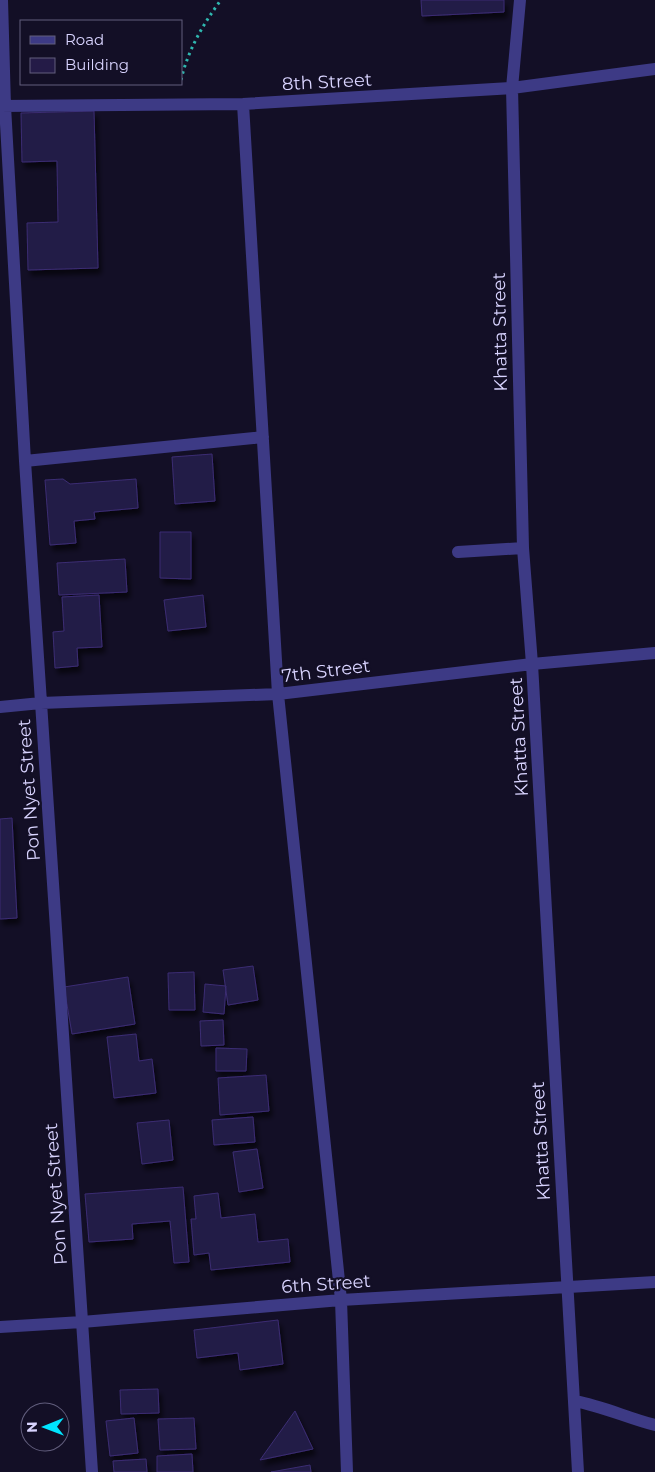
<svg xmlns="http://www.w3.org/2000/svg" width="655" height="1472" font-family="Montserrat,sans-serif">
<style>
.building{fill:#241b47;stroke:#3b2d73;filter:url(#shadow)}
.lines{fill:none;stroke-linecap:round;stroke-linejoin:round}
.path{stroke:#2fb8b0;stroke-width:3;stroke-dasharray:2.5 4;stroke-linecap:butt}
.minor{stroke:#3d3a85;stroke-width:12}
.labels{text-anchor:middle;stroke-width:4.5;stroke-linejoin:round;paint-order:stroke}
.street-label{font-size:18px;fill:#d9d4ff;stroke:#130f26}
</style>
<defs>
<filter id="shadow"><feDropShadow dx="3" dy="5.5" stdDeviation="2.5" flood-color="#0009"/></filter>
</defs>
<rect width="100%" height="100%" fill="#130f26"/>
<!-- building -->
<path class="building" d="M421,0H504V12L422,16Z
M94,111L98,268L28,270L27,223L58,222L57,161L22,162L21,113Z
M212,454L215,501L175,504L172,457Z
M63,479L70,484L136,479L138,508L94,512L95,519L74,521L76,543L50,545L45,480Z
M160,532H191V579L160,578Z
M125,559L127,592L59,595L57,563Z
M99,595L102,647L77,648L78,666L55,668L53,632L64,631L62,597Z
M203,595L206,627L168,631L164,600Z
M12,818L17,918L0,919V819Z
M253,966L258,1000L228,1005L223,970Z
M194,972L195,1010H169L168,973Z
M128,977L135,1024L72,1034L64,987Z
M205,984L226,986L224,1014L203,1012Z
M223,1020L224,1045L201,1046L200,1021Z
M136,1034L139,1061L152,1059L156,1093L114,1098L107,1037Z
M216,1048L247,1049L246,1071H216Z
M266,1075L269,1111L220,1115L218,1078Z
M253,1117L255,1142L214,1145L212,1120Z
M169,1120L173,1160L142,1164L137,1123Z
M257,1149L263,1188L239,1192L233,1152Z
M183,1187L189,1262L174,1263L170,1221L132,1224L133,1239L89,1242L85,1194Z
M218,1193L221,1218L255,1214L258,1242L288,1239L290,1262L211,1270L209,1253L194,1255L191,1219H196L194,1196Z
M278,1320L283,1364L240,1370L238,1353L197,1358L194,1330Z
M158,1389L159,1413L121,1414L120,1390Z
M295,1411L313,1449L260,1460Z
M134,1418L138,1453L110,1456L106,1421Z
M194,1418L196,1449L160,1450L158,1419Z
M192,1454L193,1472H157V1456Z
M146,1459L147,1472H114L113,1461Z
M310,1465L311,1472H271Z"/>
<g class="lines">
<!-- path -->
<path class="path" d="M181,80C188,50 203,24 221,0"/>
<!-- minor -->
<path class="minor" d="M2,0L5,106L25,461L92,1472
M520,0L512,88L523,548L532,664L578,1472
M243,104L278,694L341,1300L347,1472
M0,106L243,104L512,88L655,69
M25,461L263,437
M458,552L523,548
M0,707L41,703L278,694L532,664L655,653
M0,1327L82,1322L341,1300L655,1282
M574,1401C603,1406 627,1418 655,1425"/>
</g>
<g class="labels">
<!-- street labels -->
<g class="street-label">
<text transform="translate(327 82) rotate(-3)" y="6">8th Street</text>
<text transform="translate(500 332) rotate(-91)" y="6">Khatta Street</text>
<text transform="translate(326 671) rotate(-7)" y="6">7th Street</text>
<text transform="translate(519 737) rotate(-93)" y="6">Khatta Street</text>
<text transform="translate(29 790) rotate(-94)" y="6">Pon Nyet Street</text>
<text transform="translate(541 1141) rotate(-93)" y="6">Khatta Street</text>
<text transform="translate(56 1194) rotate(-94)" y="6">Pon Nyet Street</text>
<text transform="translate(326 1284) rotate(-4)" y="6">6th Street</text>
</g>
</g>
<!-- legend -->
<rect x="20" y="20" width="162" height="65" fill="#130f26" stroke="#625e7d"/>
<rect x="30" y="36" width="25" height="8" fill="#3d3a85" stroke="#625e7d"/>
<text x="65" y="45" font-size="15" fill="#d9d4ff">Road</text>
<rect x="30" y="58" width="25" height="15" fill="#241b47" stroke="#625e7d"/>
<text x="65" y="70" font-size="15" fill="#d9d4ff">Building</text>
<!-- north arrow -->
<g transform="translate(45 1427) rotate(269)"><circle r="24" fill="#130f26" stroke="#625e7d"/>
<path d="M0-4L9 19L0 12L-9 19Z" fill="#00e5ff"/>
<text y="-8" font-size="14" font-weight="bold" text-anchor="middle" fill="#d9d4ff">N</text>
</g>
</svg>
